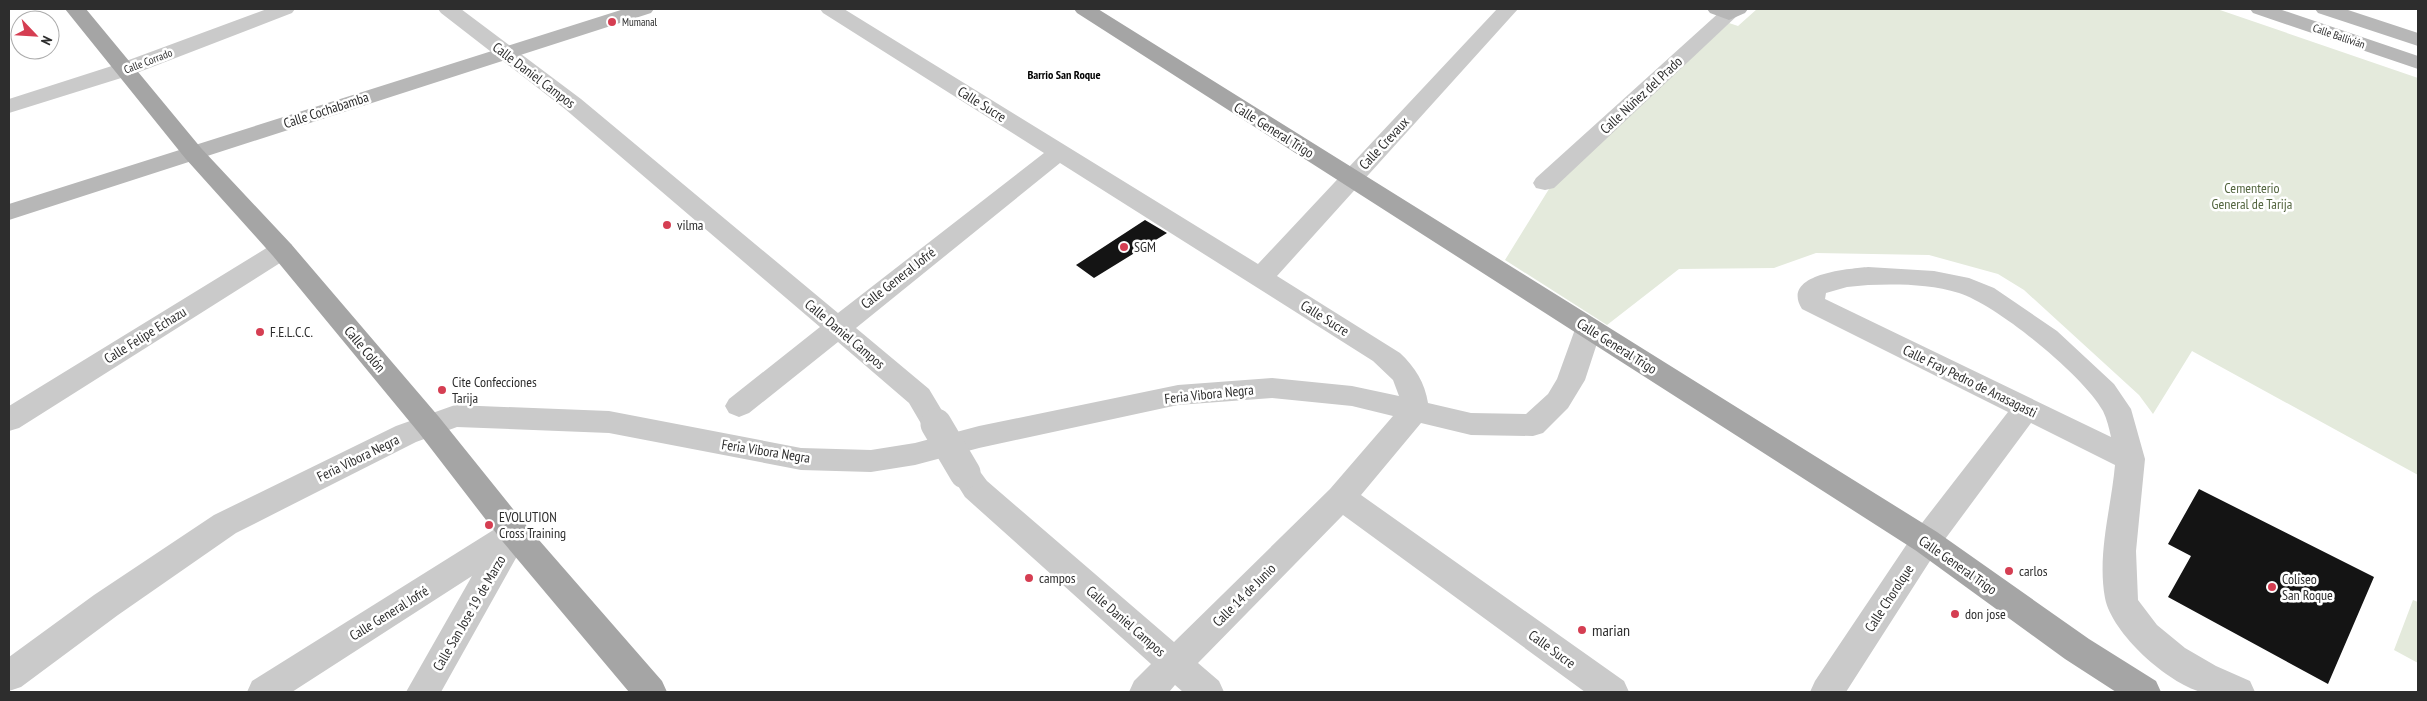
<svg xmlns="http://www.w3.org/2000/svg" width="2427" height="701" font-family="'PT Sans Narrow',sans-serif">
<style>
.green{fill:#e4eadc}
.building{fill:#141414}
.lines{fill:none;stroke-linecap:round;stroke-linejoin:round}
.street{fill:#cacaca;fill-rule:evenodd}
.secondary{fill:#b7b7b7;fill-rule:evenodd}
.primary{fill:#a5a5a5;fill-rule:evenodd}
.street-bridge{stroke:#cacaca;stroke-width:31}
.poi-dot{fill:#d53e52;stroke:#fff;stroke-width:2}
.labels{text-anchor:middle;stroke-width:5;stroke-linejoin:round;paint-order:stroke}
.far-poi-label{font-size:11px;fill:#2d2d2d;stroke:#fff;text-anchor:start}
.far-street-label{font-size:11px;fill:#2d2d2d;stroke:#fff}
.far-neighbourhood-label{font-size:12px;font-weight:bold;fill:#000;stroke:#fff}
.street-label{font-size:14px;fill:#2d2d2d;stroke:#fff}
.park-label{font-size:14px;fill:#53653f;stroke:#fff}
.poi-label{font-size:14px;fill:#2d2d2d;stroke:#fff;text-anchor:start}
.near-poi-label{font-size:16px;fill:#2d2d2d;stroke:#fff;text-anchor:start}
</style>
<rect width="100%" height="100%" fill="#fff"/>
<!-- green -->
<path class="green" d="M1757,9H2217L2418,78V475L2192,351L2153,414L2139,395L2024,290L1998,274L1929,255L1816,253L1774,268L1679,269L1607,325L1505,260L1549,189L1729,23L1738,26Z
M2413,600L2418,602V663L2394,650Z"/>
<!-- building -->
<path class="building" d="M1145,220L1167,233L1094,278L1076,265Z
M2199,489L2374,577L2328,684L2168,597L2191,556L2168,544Z"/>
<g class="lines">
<!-- street -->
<path class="street" d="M267,9H295L292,13L134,74L9,113V99L118,64Z
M438,9H461L581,99L838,313L1044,153L823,13L820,9H844L1258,264L1497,9H1518L1277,276L1400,353C1415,367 1425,383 1428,403L1471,413L1526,414L1548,394L1557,379L1578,321L1588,319L1598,321L1602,328L1585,380L1568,408L1543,433L1533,436L1471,435L1421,423L1361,495L1624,681L1629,692H1585L1343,515L1198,663L1219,681L1224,692H1183L1175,685L1169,692H1129L1134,681L1151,664L965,497L950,473L954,465C972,459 977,467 987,481L1174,642L1330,489L1393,416L1352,406L1272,398L1178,405L979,448L915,465L871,472L801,470L609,433L457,427L416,442L236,533L118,615L21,687L9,691V657L94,595L214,515L396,426L455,405L609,411L801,448L871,450L915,443L979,426L1178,385L1272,378L1352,386L1399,396L1393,380L1373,361L1060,163L856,328L929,389L950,424L946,432L936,435L926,432L909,403L838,342L749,413L739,417L729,413L725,406L729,399L820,327L565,109L441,13Z
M1722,10L1733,9L1739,14L1554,188L1545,190L1536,188L1533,183L1536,178Z
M282,242L291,244L295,250L291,256L19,428L9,431V406L273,244Z
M1868,267L1934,271L1969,278L1994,288L2057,331L2114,384L2131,409L2145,459L2136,551L2138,600L2157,625L2185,648L2216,666L2250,681L2255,692C2239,692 2217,696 2201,692C2168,683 2112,634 2105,598C2097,554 2111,509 2115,465L2031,423L1937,550L1846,692H1810L1815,681L1915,532L2008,412L1802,309C1780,274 1847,269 1868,267ZM1868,285C1898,284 1930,284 1959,293C1997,305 2084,376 2103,411C2107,419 2109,428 2111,437L1825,299L1826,293L1847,287Z
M514,520L525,524L530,533L441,692H406L472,576L292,692H247L252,681L503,524Z"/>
<!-- secondary -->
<path class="secondary" d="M624,9H654L651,13L9,220V204Z
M1707,9H1748L1745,13L1729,20L1710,13Z
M2250,9H2279L2418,56V69L2253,13Z
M2315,9H2345L2418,33V46L2318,13Z"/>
<!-- primary -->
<path class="primary" d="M65,9H86L201,148L291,244L439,417L525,524L662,681L667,692H629L503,542L419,433L273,256L185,158Z
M1074,9H1098L1937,532L2089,639L2156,681L2161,692H2116L2065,659L1915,550L1077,13Z"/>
<!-- street-bridge -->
<path class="street-bridge" d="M936,424L965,473"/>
</g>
<!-- markers -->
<g class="poi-dot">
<circle cx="612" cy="22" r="5"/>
<circle cx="667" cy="225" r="5"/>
<circle cx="1124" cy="247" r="5"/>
<circle cx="260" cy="332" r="5"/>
<circle cx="442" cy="390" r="5"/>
<circle cx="489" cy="525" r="5"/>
<circle cx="2009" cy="571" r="5"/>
<circle cx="1029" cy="578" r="5"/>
<circle cx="2272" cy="587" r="5"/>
<circle cx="1955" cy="614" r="5"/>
<circle cx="1582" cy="630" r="5"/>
</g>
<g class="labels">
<!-- far-poi labels -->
<g class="far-poi-label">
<text x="622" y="26">Mumanal</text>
</g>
<!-- far-street labels -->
<g class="far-street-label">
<text transform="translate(2339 36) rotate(19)" y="4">Calle Ballivián</text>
<text transform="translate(148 61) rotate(-21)" y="4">Calle Corrado</text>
</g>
<!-- far-neighbourhood labels -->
<g class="far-neighbourhood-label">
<text x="1064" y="79">Barrio San Roque</text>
</g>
<!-- street labels -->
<g class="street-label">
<text transform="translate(534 75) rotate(37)" y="5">Calle Daniel Campos</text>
<text transform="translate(1641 95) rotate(-43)" y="5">Calle Núñez del Prado</text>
<text transform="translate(982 104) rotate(32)" y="5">Calle Sucre</text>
<text transform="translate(326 110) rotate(-18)" y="5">Calle Cochabamba</text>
<text transform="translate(1274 130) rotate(32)" y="5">Calle General Trigo</text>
<text transform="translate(1384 143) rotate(-47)" y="5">Calle Crevaux</text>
<text transform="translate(898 278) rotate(-38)" y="5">Calle General Jofré</text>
<text transform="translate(1325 318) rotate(32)" y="5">Calle Sucre</text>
<text transform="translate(845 334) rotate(40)" y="5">Calle Daniel Campos</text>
<text transform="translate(145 335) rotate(-32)" y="5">Calle Felipe Echazu</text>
<text transform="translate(1617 346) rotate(32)" y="5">Calle General Trigo</text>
<text transform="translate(365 349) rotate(50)" y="5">Calle Colón</text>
<text transform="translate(1970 381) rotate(26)" y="5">Calle Fray Pedro de Anasagasti</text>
<text transform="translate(1209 394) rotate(-6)" y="5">Feria Vibora Negra</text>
<text transform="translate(766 451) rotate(9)" y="5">Feria Vibora Negra</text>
<text transform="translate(358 458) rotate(-26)" y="5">Feria Vibora Negra</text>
<text transform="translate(1958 565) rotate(35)" y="5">Calle General Trigo</text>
<text transform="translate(1244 595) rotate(-45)" y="5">Calle 14 de Junio</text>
<text transform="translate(1889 598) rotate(-57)" y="5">Calle Chorolque</text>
<text transform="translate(389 613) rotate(-32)" y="5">Calle General Jofré</text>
<text transform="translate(469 613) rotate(-60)" y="5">Calle San Jose 19 de Marzo</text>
<text transform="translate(1126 621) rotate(41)" y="5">Calle Daniel Campos</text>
<text transform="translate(1552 649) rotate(36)" y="5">Calle Sucre</text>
</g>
<!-- park labels -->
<g class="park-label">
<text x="2252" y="193">Cementerio<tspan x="2252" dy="16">General de Tarija</tspan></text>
</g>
<!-- poi labels -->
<g class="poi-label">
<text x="677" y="230">vilma</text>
<text x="1134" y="252">SGM</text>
<text x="270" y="337">F.E.L.C.C.</text>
<text x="452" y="387">Cite Confecciones<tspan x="452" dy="16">Tarija</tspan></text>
<text x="499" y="522">EVOLUTION<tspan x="499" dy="16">Cross Training</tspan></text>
<text x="2019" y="576">carlos</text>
<text x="1039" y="583">campos</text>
<text x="2282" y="584">Coliseo<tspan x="2282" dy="16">San Roque</tspan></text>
<text x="1965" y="619">don jose</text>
</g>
<!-- near-poi labels -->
<g class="near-poi-label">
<text x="1592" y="636">marian</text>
</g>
</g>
<!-- border -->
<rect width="2427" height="701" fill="none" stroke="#2d2d2d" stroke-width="20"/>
<!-- north arrow -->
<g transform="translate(35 35) rotate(115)"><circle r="24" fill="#ffffff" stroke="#ababab"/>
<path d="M0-4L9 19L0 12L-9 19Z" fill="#d53e52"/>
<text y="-8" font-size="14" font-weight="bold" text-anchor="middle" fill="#2d2d2d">N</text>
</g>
</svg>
